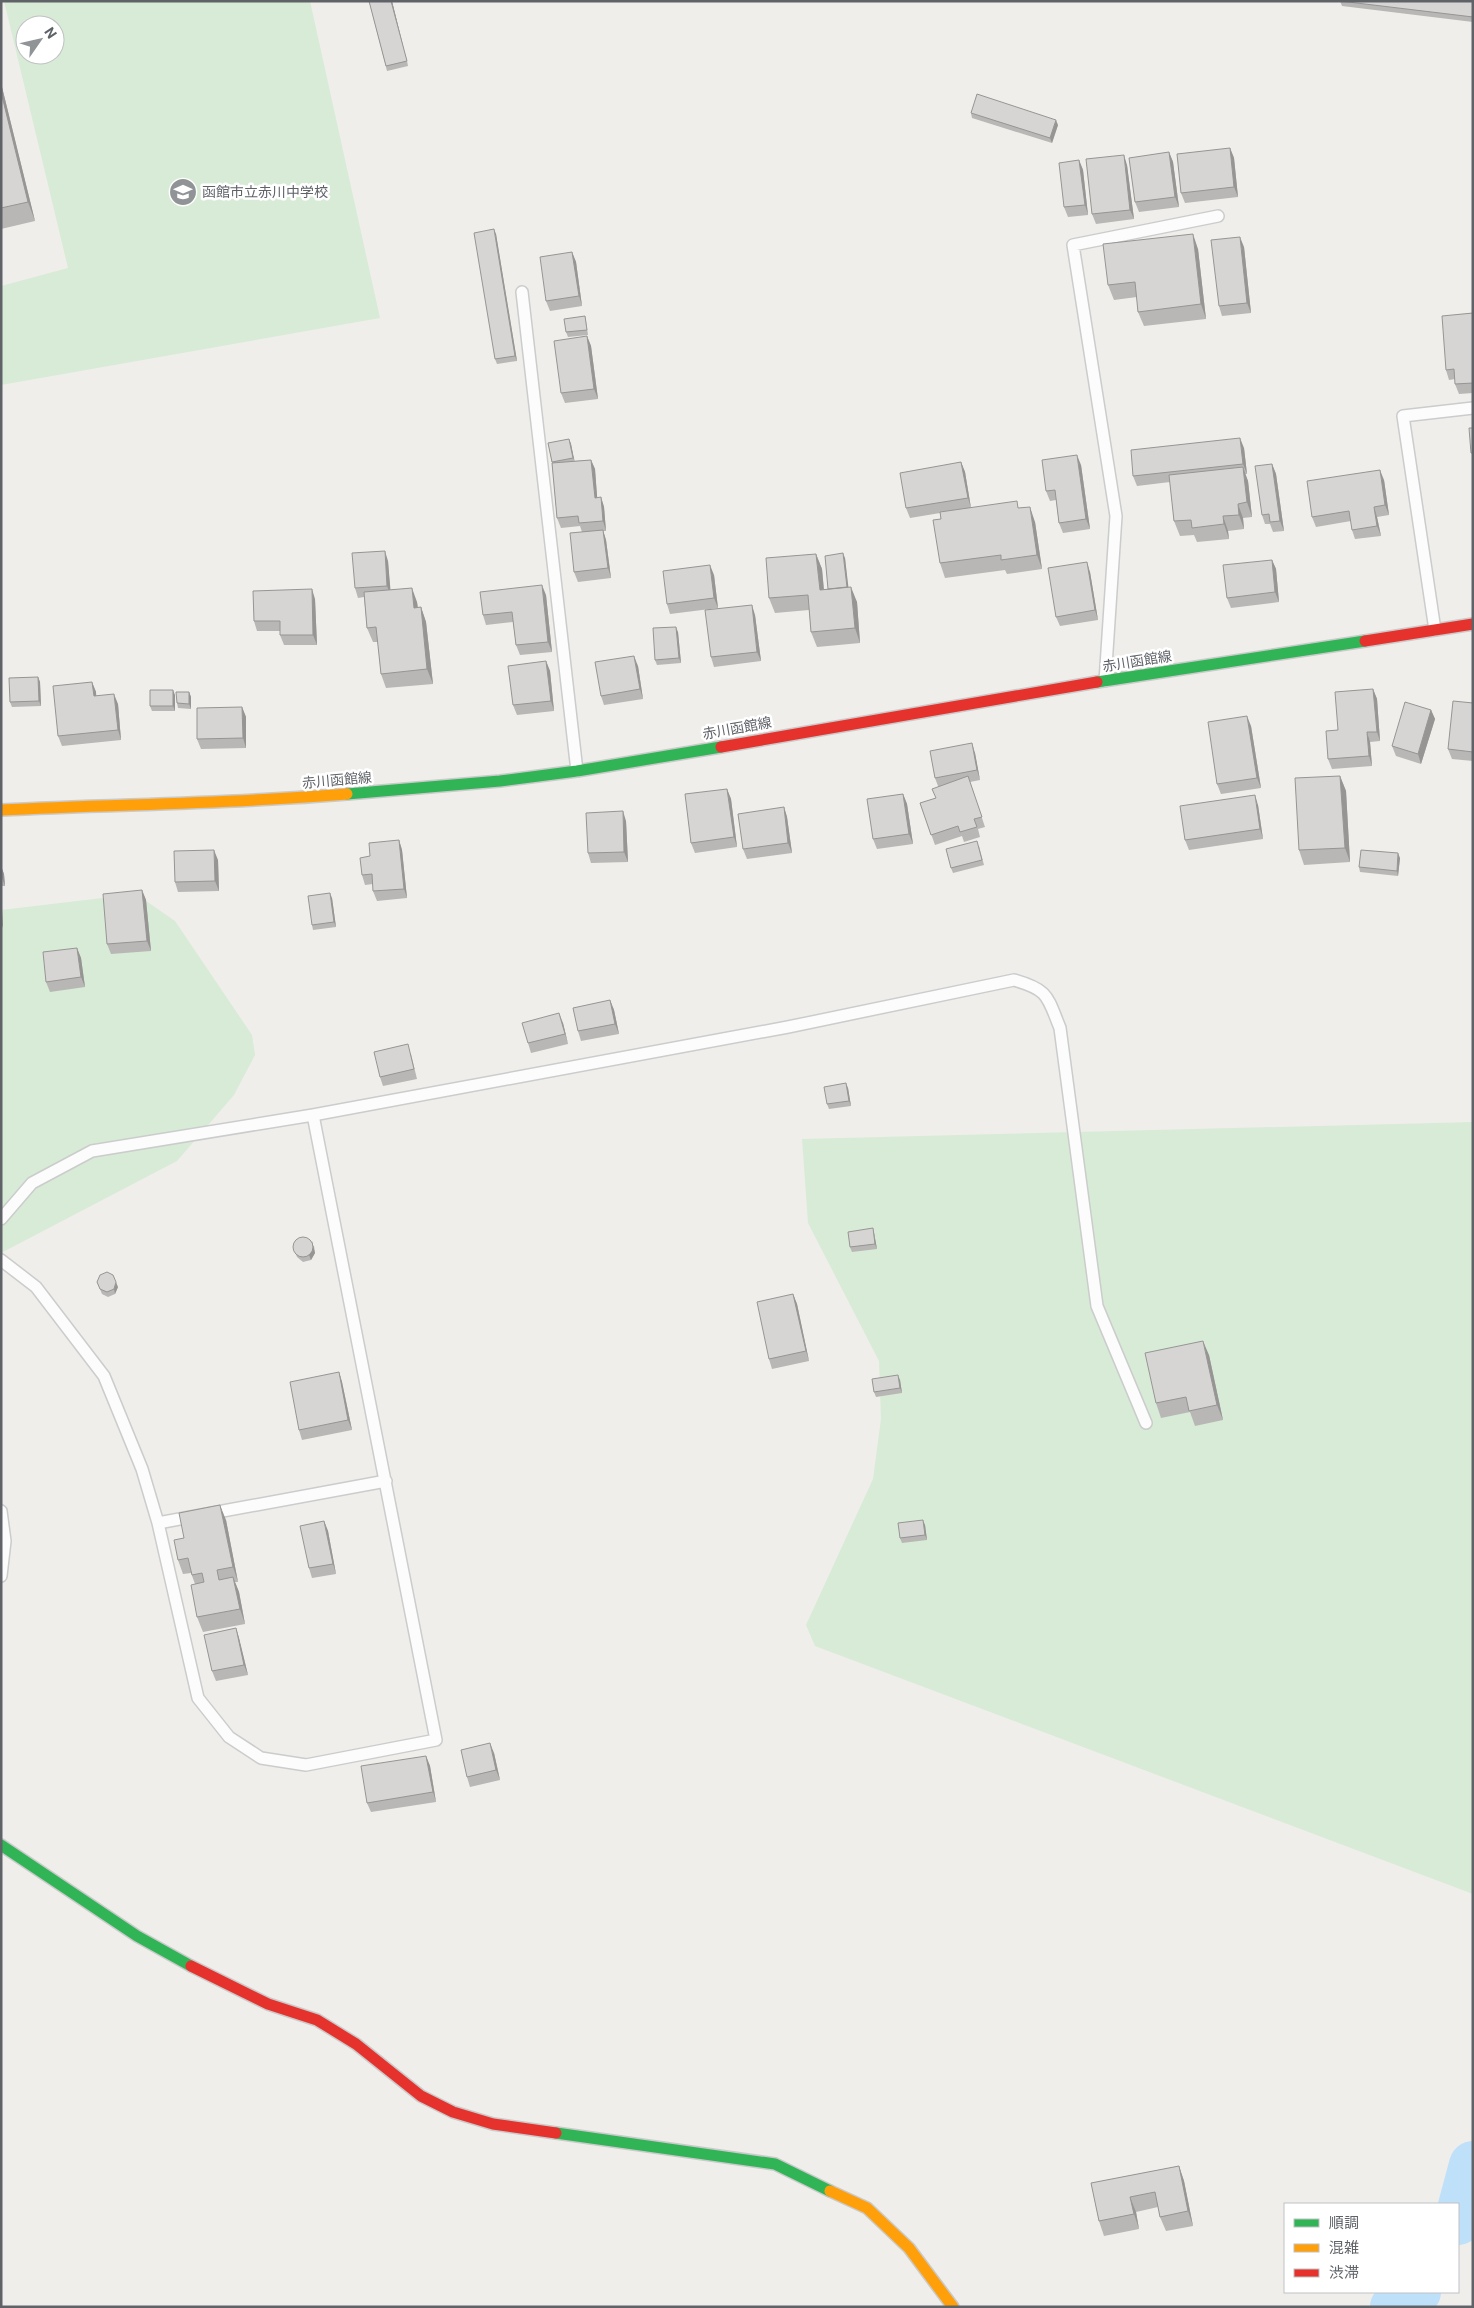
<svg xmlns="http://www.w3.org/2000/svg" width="1474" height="2308" font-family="Roboto,'Noto Sans JP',sans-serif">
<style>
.green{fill:#d8ebd6;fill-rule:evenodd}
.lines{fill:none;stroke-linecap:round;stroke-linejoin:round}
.river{stroke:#bfe0f9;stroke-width:48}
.lane-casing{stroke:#cbcccc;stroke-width:14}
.fast-casing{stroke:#cacacb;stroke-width:14}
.slow-casing{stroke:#cacacb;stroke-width:14}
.jam-casing{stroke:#cacacb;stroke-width:14}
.lane{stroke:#fdfcfc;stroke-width:11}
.fast{stroke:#30b455;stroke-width:11}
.slow{stroke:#ff9f0a;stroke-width:11}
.jam{stroke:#e5322d;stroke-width:11}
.wall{fill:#b8b7b5}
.shaded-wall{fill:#969594}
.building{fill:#d6d5d3;stroke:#969594}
.labels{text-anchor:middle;stroke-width:5;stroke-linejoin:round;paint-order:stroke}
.poi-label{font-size:14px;fill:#5f6368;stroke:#fff;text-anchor:start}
.street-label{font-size:14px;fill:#5f6368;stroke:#fff}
</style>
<rect width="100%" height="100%" fill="#efeeea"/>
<!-- green -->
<path class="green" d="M4,1H310L380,318L1,385V286L68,268ZM25,25H55V55H25Z
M136,894L175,921L252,1035L255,1055L234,1095L177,1161L1,1253V910Z
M1473,1122V1894L815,1646L806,1625L873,1479L881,1419L879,1361L808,1223L802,1139Z"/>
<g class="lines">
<!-- river -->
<path class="river" d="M1458,2221L1473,2165
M1394,2307L1417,2292"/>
<!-- lane casing -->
<g class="lane-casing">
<path id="lane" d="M522,292L577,771
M1435,630L1403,416L1473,408
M1105,681L1116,516L1073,245L1218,216
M1,1219L32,1183L92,1151L313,1115L788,1027L1014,980C1049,990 1047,996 1060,1028L1097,1306L1146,1423
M1,1260L36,1287L104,1376L142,1469L158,1523L198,1698L229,1737L261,1758L306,1765L436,1740L313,1115
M1,1511L5,1541L1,1576
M158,1523L386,1481"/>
</g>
<!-- fast casing -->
<g class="fast-casing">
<path id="fast" d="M1097,682L1365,641
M347,794L500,781L577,771L721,747
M1,1845L137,1936L191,1966
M556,2133L775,2164L830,2191"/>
</g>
<!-- slow casing -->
<g class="slow-casing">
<path id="slow" d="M1,810C116,804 232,804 347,794
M830,2191L867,2208L909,2248L953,2307"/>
</g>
<!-- jam casing -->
<g class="jam-casing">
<path id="jam" d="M1365,641L1473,624
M721,747L1097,682
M191,1966L268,2004L317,2020L356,2044L421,2096L453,2112L493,2124L556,2133"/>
</g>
<!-- lane -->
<use href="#lane" class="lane"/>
<!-- fast -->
<use href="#fast" class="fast"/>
<!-- slow -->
<use href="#slow" class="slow"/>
<!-- jam -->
<use href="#jam" class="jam"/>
</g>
<!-- wall -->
<path class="wall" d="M369,1H392L408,66L387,71Z
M1340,1H1473V22L1342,6Z
M1,83L35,221L1,229Z
M971,113L1058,125L1052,143L972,118Z
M1230,148L1234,158L1238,197L1185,203L1181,193Z
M1169,152L1173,162L1179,207L1139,212L1135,202Z
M1079,160L1083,170L1088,215L1068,217L1064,207Z
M1127,165L1134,219L1096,224L1092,214Z
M496,234L517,361L497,364L495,359Z
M1244,247L1251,313L1222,316L1219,306Z
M1198,249L1206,319L1144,326L1138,312L1137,297L1114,300L1108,285Z
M572,252L576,262L582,306L550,311L546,301Z
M1473,313V393L1459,394L1455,384V379L1449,380L1446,370Z
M585,316L586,321L588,335L568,337L566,332Z
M587,336L591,346L598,399L565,403L561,393Z
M569,439L571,444L574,461L591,460L595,469L597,498L601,497L604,507L606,531H603L606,540L611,578L578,582L574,572L582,532L580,526L561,528L557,518L552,463L548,443Z
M1244,448L1247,474H1245L1248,481L1252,517L1243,518L1244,529L1228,531L1229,539L1197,542L1194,535L1180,536L1174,521L1170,482L1137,486L1133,476Z
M961,462L965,472L971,508H1020L1035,522L1042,569L1007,574L1005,570L945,578L940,563L941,519L940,513L910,518L906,508Z
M1272,464L1276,474L1284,531L1273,532L1270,524H1265L1262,515Z
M1081,465L1090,529L1063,533L1059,523L1056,500L1050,501L1046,491Z
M1384,480L1389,515L1377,517L1381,536L1355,539L1352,530L1351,521L1316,527L1312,517Z
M816,554L822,569L824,589H828L845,558L848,588L857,602L860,643L817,647L811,632L809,610L775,613L769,598Z
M1272,560L1276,569L1279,602L1231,608L1227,598Z
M388,561L390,590L417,602L418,607H421L426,622L433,684L386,688L381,674L378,642H373L367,628L364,597L358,598L355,588Z
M1090,572L1098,620L1060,626L1056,617Z
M714,575L718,608L670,614L667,604Z
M546,595L552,652L520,655L516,645L513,622L486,625L483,615Z
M315,599L317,645H284L280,635V631H257L254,621Z
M755,615L761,661L714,667L711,657Z
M678,632L681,663L657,665L655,660Z
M546,661L550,671L554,711L517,715L513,705Z
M638,666L643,699L604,705L601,696Z
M38,677L40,682L41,706L12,707L10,702Z
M92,682L96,692V696L118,704L121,740L62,746L58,736Z
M1373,689L1377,699L1380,741L1370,742L1372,766L1332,769L1328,759L1338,730Z
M189,692L191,697V709L178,708L177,703Z
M175,695V711H152L150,706Z
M1473,703V761L1452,759L1448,749Z
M242,707L246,717V748L201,749L197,739Z
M1431,710L1435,719L1421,764L1396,756L1392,746Z
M1251,726L1261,788L1221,794L1217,784Z
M975,753L980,780L970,782L985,827L978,829L980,837L964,842L962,836L935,845L920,803L936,798L938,786L935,778Z
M1340,776L1346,791L1350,862L1304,865L1299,850Z
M727,789L731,799L737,847L695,853L691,843Z
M903,794L907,804L913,844L877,849L873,839Z
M1258,805L1263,839L1189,850L1185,840Z
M784,807L787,817L792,853L747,859L743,849Z
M626,821L628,862L591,863L588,853Z
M399,840L402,850L407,898L377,901L373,891V884L365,885L362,875L370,856Z
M979,846L984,865L953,873L951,868Z
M1400,858L1398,876L1360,872L1359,867Z
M218,860L219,891L178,892L175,882Z
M1,866L4,874L5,886H1Z
M142,890L146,900L151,951L111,954L107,944Z
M332,898L336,927L313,930L312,925Z
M77,948L81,958L85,987L50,992L46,982Z
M610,1000L614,1010L619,1034L581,1041L578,1031Z
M563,1023L568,1044L531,1053L528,1043Z
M411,1054L417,1079L383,1086L380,1077Z
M848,1088L851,1106L829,1109L827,1104Z
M874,1233L877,1249L852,1252L850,1247Z
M314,1246L315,1253L311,1260L303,1262L297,1257L295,1252Z
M97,1282L118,1287L115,1294L108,1297L102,1294Z
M793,1294L797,1304L809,1361L772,1369L769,1359Z
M1209,1355L1223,1420L1195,1426L1190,1412L1161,1418L1156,1403Z
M339,1372L342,1382L352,1430L302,1440L299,1430Z
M900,1380L902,1393L876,1397L874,1392Z
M226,1520L238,1582H235L239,1592L245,1624L203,1632L197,1617L195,1584L191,1573L183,1574L178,1560L184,1538Z
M324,1521L328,1531L336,1574L312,1578L309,1568Z
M925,1525L927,1540L902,1543L900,1538Z
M236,1628L239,1638L248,1675L216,1681L212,1671Z
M494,1753L500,1780L470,1787L467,1777Z
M426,1756L430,1766L436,1802L371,1812L367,1803Z
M1179,2166L1184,2181L1193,2226L1166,2231L1160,2217L1158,2207L1136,2212L1139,2229L1104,2236L1099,2221L1091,2183Z"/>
<!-- shaded-wall -->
<path class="shaded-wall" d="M391,1H392L408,66L407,61Z
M1,83L35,221L28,202L1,92Z
M1056,120L1058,125L1052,143L1050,138Z
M1230,148L1234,158L1238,197L1234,187Z
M1169,152L1173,162L1179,207L1175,197Z
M1124,155L1127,165L1134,219L1130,210Z
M1079,160L1083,170L1088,215L1085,205Z
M494,229L496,234L517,361L515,356Z
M1193,234L1198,249L1206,319L1201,304Z
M1240,237L1244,247L1251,313L1247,303Z
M572,252L576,262L582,306L579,296Z
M587,336L591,346L598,399L594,389Z
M1240,438L1244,448L1247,474L1243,464Z
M569,439L571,444L575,463L573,458Z
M1077,455L1081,465L1090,529L1086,519Z
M591,460L595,469L598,508L595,498Z
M961,462L965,472L971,508L968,498Z
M1272,464L1276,474L1284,531L1280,521Z
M1243,467L1248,481L1252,517L1247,502Z
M1380,470L1384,480L1389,515L1385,505Z
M601,497L604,507L606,531L603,521Z
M1238,504L1243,518L1244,529L1239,515Z
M1030,507L1035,522L1042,569L1037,555Z
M1374,507L1377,517L1381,536L1377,526Z
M1223,516L1228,531L1229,539L1224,524Z
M603,530L606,540L611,578L608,568Z
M385,551L388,561L391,596L387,586Z
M843,553L845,558L849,592L847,587Z
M816,554L822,569L825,604L820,590Z
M1272,560L1276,569L1279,602L1275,592Z
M1087,562L1090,572L1098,620L1095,610Z
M710,565L714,575L718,608L714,598Z
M542,585L546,595L552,652L548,642Z
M851,587L857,602L860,643L855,628Z
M412,588L417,602L419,622L414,608Z
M312,589L315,599L317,645L313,635Z
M752,605L755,615L761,661L757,652Z
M421,607L426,622L433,684L427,669Z
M676,627L678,632L681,663L679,658Z
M634,656L638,666L643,699L640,689Z
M546,661L550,671L554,711L551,701Z
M38,677L40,682L41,706L39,701Z
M92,682L96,692L97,706L94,696Z
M1373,689L1377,699L1380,741L1377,732Z
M173,690L175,695V711L173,706Z
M189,692L191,697V709L189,704Z
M114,694L118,704L121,740L118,730Z
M242,707L246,717V748L243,738Z
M1431,710L1435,719L1421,764L1418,754Z
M1247,716L1251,726L1261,788L1257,778Z
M1367,732L1370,742L1372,766L1369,756Z
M972,743L975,753L980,780L977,770Z
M1340,776L1346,791L1350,862L1345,848Z
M727,789L731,799L737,847L734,837Z
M903,794L907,804L913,844L909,834Z
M1255,795L1258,805L1263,839L1260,829Z
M784,807L787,817L792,853L788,843Z
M623,811L626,821L628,862L624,852Z
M399,840L402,850L407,898L404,889Z
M214,850L218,860L219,891L215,881Z
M1398,853L1400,858L1398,876L1397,871Z
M1,866L4,874L5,886L1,876Z
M142,890L146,900L151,951L147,941Z
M330,893L332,898L336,927L334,922Z
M1,894L3,928L1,922Z
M77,948L81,958L85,987L81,977Z
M610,1000L614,1010L619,1034L615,1024Z
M559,1013L563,1023L568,1044L565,1034Z
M846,1083L848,1088L851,1106L849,1101Z
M873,1228L874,1233L877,1249L875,1244Z
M312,1241L315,1253L311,1260L309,1255Z
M116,1282L118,1287L115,1294L114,1289Z
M793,1294L797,1304L809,1361L806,1351Z
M1203,1341L1209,1355L1223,1420L1217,1405Z
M339,1372L342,1382L352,1430L348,1420Z
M898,1375L900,1380L902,1393L900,1388Z
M220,1505L226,1520L238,1582L233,1567Z
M923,1520L925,1525L927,1540L925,1535Z
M324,1521L328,1531L336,1574L333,1564Z
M233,1577L239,1592L245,1624L240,1609Z
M236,1628L239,1638L248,1675L244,1665Z
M490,1743L494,1753L500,1780L496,1770Z
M426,1756L430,1766L436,1802L433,1792Z
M1179,2166L1184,2181L1193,2226L1188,2211Z
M1130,2197L1136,2212L1139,2229L1134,2214Z"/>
<!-- building -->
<path class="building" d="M369,1H391L407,61L386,66Z
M1340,1H1473V17Z
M1,92L28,202L1,208Z
M977,94L1056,120L1050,138L971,113Z
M1230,148L1234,187L1181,193L1177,154Z
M1169,152L1175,197L1135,202L1129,158Z
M1124,155L1130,210L1092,214L1086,159Z
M1079,160L1085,205L1064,207L1059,163Z
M494,229L515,356L495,359L474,233Z
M1193,234L1201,304L1138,312L1135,282L1108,285L1103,244Z
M1240,237L1247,303L1219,306L1211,240Z
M572,252L579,296L546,301L540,257Z
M1473,313V383L1455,384L1454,369L1446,370L1442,316Z
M585,316L587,330L566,332L564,319Z
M587,336L594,389L561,393L554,341Z
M1469,428H1473V453H1471Z
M1240,438L1243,464L1133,476L1131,450Z
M569,439L573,458L552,462L548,443Z
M1077,455L1086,519L1059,523L1055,490L1046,491L1042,460Z
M591,460L595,498L601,497L603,521L579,523L578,516L557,518L552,463Z
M961,462L968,498L906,508L900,473Z
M1272,464L1280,521L1270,522L1269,514L1262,515L1255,466Z
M1243,467L1247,502L1238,504L1239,515L1223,516L1224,524L1192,528L1191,520L1174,521L1169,475Z
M1380,470L1385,505L1374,507L1377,526L1352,530L1349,511L1312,517L1307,481Z
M1017,501L1018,508L1030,507L1037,555L1001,560V555L940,563L933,520L941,519L940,512Z
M603,530L608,568L574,572L570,533Z
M385,551L387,586L355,588L352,553Z
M843,553L847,587L828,589L825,556Z
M816,554L820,590L851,587L855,628L811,632L808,595L769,598L766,558Z
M1272,560L1275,592L1227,598L1223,565Z
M1087,562L1095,610L1056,617L1048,568Z
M710,565L714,598L667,604L663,571Z
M542,585L548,642L516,645L512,612L483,615L480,592Z
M412,588L414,608L421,607L427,669L381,674L376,627L367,628L364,592Z
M312,589L313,635H280V621H254L253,591Z
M752,605L757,652L711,657L705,610Z
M676,627L679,658L655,660L653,628Z
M634,656L640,689L601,696L595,662Z
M546,661L551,701L513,705L508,666Z
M38,677L39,701L10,702L9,678Z
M92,682L94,696L114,694L118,730L58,736L53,686Z
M1373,689L1377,732H1367L1369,756L1328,759L1326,731L1338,730L1335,692Z
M150,690H173V706H150Z
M176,692H189V704L177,703Z
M1453,701L1473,703V752L1448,749Z
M1405,702L1431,710L1418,754L1392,746Z
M242,707L243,738L197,739V708Z
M1247,716L1257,778L1217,784L1208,722Z
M972,743L977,770L935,778L930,751Z
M968,776L982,817L974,819L977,827L960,832L958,826L931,835L920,803L936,798L932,789Z
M1340,776L1345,848L1299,850L1295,778Z
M727,789L734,837L691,843L685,794Z
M903,794L909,834L873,839L867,799Z
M1255,795L1260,829L1185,840L1180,806Z
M784,807L788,843L743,849L738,814Z
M623,811L624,852L588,853L586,813Z
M399,840L404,889L373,891L372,874L362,875L360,858L370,856L369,843Z
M977,841L982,860L951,868L946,849Z
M214,850L215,881L175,882L174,851Z
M1361,850L1398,853L1397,871L1359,867Z
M142,890L147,941L107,944L103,894Z
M330,893L334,922L312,925L308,896Z
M77,948L81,977L46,982L43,952Z
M610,1000L615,1024L578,1031L573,1008Z
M559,1013L565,1034L528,1043L522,1023Z
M408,1044L414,1069L380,1077L374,1052Z
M846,1083L849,1101L827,1104L824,1087Z
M873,1228L875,1244L850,1247L848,1232Z
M293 1247a10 10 0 1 1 20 0a10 10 0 1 1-20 0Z
M107,1272L113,1275L116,1282L114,1289L107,1292L100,1289L97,1282L100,1275Z
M793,1294L806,1351L769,1359L757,1302Z
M1203,1341L1217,1405L1189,1411L1186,1397L1156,1403L1145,1353Z
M339,1372L348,1420L299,1430L290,1382Z
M898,1375L900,1388L874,1392L872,1379Z
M220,1505L233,1567L217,1570L219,1580L233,1577L240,1609L197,1617L191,1585L204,1582L202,1573L192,1575L188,1558L178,1560L174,1540L184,1538L179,1513Z
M923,1520L925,1535L900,1538L898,1523Z
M324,1521L333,1564L309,1568L300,1526Z
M236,1628L244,1665L212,1671L204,1635Z
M490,1743L496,1770L467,1777L461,1750Z
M426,1756L433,1792L367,1803L361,1766Z
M1179,2166L1188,2211L1160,2217L1155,2192L1130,2197L1134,2214L1099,2221L1091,2183Z"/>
<!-- icons -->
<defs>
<g id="school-disc" transform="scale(1.4375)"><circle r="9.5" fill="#919496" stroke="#fff"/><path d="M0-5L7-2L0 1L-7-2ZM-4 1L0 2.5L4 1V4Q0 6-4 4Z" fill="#fff"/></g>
</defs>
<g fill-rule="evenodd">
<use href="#school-disc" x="183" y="192"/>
</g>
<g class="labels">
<!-- poi labels -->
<g class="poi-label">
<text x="202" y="197">函館市立赤川中学校</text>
</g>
<!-- street labels -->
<g class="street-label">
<text transform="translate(1137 661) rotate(-9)" y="5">赤川函館線</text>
<text transform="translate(737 728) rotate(-10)" y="5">赤川函館線</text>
<text transform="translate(337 780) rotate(-5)" y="5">赤川函館線</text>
</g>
</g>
<!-- border -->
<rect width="1474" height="2308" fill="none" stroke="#5f6368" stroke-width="5"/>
<!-- legend -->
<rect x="1284" y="2203" width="175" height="90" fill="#ffffff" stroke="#bfc1c3"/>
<rect x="1294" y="2219" width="25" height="8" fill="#30b455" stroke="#bfc1c3"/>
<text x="1329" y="2228" font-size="15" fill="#5f6368">順調</text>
<rect x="1294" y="2244" width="25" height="8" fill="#ff9f0a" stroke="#bfc1c3"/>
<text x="1329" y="2253" font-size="15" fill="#5f6368">混雑</text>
<rect x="1294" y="2269" width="25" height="8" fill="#e5322d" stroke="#bfc1c3"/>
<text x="1329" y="2278" font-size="15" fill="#5f6368">渋滞</text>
<!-- north arrow -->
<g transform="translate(40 40) rotate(56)"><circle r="24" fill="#ffffff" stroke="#bfc1c3"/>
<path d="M0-4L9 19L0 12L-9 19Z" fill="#919496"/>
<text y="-8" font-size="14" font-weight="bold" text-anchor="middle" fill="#5f6368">N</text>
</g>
</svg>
